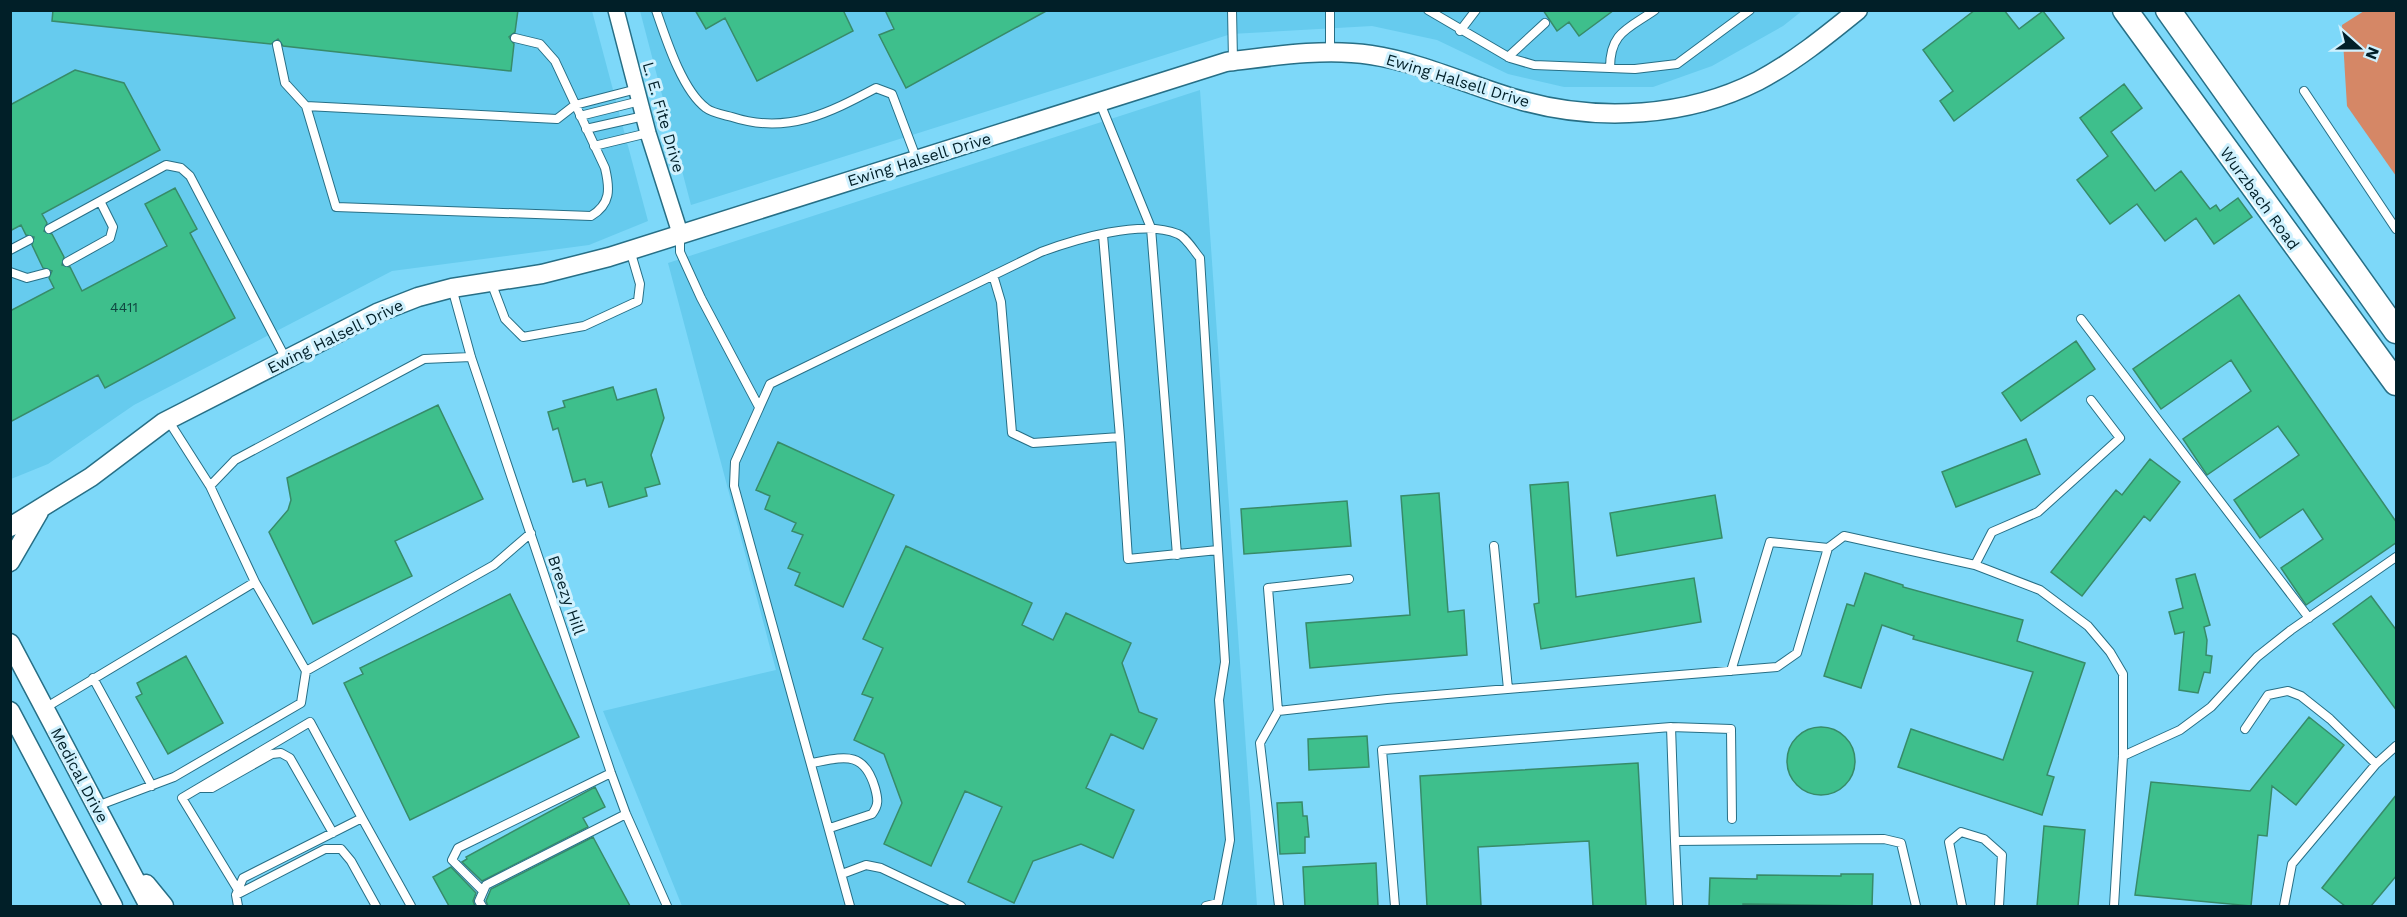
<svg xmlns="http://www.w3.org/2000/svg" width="2407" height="917" font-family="'Work Sans',sans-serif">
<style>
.built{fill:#66cbee}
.green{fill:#d58766}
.building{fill:#3ebf8c;stroke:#378b69;stroke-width:1.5}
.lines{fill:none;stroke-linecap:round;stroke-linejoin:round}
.service-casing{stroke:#276f86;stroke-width:10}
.minor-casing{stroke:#276f86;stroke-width:18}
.tertiary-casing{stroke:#276f86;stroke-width:21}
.primary-casing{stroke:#276f86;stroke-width:27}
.service{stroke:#fff;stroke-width:8}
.minor{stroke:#fff;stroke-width:15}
.tertiary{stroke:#fff;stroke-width:18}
.primary{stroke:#fff;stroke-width:24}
.labels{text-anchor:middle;stroke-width:6;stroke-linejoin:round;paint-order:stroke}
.number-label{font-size:14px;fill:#104741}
.street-label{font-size:16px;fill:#011f28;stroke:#cff1fe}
</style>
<rect width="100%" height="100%" fill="#7dd8f9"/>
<!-- built -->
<path class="built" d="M11,11H592L648,221L589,245L392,271L134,405L48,464L11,479Z
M640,11H1802L1783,26L1712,66L1653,87H1564L1508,74L1437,40L1372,26L1231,34L691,205Z
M1200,90L1257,906H682L603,711L776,670L668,263Z"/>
<!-- green -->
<path class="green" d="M2364,11H2396V176L2347,106L2342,25Z"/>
<!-- building -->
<path class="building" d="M53,10H518L515,32L509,37L514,44L511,71L283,46L278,39L271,44L52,21Z
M695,10H843L853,31L757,81L725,18L706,29Z
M885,10H1048L906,88L879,35L894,29Z
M1543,10H1614L1579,36L1569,22L1557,31Z
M1975,10H2004L2019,29L2043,11L2064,38L1954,121L1940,101L1953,91L1923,50Z
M75,70L124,83L160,150L42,214L47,223L44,231L52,234L64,257L62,265L70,267L82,291L167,246L145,204L175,188L197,229L190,233L235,318L105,388L98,375L10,422V311L54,288L49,278L52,271L43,268L32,245L34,237L26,235L21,225L10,231V105Z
M2124,84L2142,108L2111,132L2155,191L2181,171L2210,209L2216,205L2220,211L2238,198L2252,217L2214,244L2196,218L2165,241L2137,204L2110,224L2077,180L2108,156L2080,118Z
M2239,295L2397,523V542L2306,605L2281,568L2323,539L2303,509L2260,538L2234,500L2299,455L2278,426L2207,475L2183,439L2251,391L2231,360L2161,409L2133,369Z
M2076,341L2095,369L2021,421L2002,393Z
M613,387L617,400L656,389L664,418L651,455L660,484L645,488L647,496L609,507L602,482L587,486L585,479L573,482L558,428L553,430L548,412L565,407L563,401Z
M438,405L483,499L395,541L412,576L313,624L269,532L288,510L291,500L287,478Z
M2026,439L2040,474L1956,507L1942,472Z
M778,442L894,495L843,607L795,585L800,573L788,568L803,535L792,531L796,523L765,509L770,496L756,490Z
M2150,459L2180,482L2150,521L2144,516L2082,596L2051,572L2116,490L2122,495Z
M1568,482L1576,597L1694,578L1701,622L1541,649L1534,604L1539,603L1530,485Z
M1439,493L1448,612L1464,610L1467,655L1310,668L1306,623L1410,615L1401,496Z
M1715,495L1722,538L1617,556L1610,513Z
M1347,501L1351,546L1244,554L1241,509Z
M906,546L1032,603L1022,625L1053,640L1066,613L1131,643L1122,663L1139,712L1157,719L1143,749L1111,734L1086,788L1134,810L1113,858L1081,844L1033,861L1014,903L968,882L1002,807L965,791L931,866L884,844L902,803L884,754L854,740L873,698L862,694L883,648L863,639Z
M1865,573L1903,585V587L2023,620L2017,641L2085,663L2047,775L2054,777L2042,815L1898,767L1911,729L2003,760L2033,672L1913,639L1914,636L1882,625L1861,688L1824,676L1847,604L1854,606Z
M2195,574L2210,625L2204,627L2207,640L2206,655L2212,656L2210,673L2204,672L2198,693L2179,690L2184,632L2175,634L2169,612L2183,608L2176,579Z
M510,594L579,737L410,820L344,683L363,674L360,668Z
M2371,596L2397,631V711L2333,624Z
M186,656L223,723L168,754L136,697L142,694L137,683Z
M2309,717L2344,745L2296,805L2272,786L2267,836L2258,835L2251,906L2135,895L2151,782L2250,791Z
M1787 761a34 34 0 1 1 68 0a34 34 0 1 1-68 0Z
M1367,736L1369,767L1309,770L1308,739Z
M1638,763L1646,906H1593L1589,841L1478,847L1481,906H1427L1420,776Z
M595,787L605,807L583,818L588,827L482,881L462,862L467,859L466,857Z
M2397,794V875L2371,906H2345L2322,888Z
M1302,802L1303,816H1307L1309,837H1305V853L1280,854L1277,803Z
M2044,826L2085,830L2078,906H2037Z
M593,837L630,906H488L486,901L491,889Z
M1376,863L1378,906H1305L1303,867Z
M451,867L476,893L473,901L475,906H449L433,877Z
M1841,874H1873L1872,906L1743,904V906H1709L1710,878L1757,879V875L1841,876Z"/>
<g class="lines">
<!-- service casing -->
<g class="service-casing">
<path id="service" d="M656,10C666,39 682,90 706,108C712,113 725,115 732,117C787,135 829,113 876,88L892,94L917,160
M1232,10L1233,60
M1330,10V52
M1428,10L1510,58L1534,65L1635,69L1677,64L1750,10
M1460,31L1476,10
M277,45L285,83L306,106L336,207L591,216C611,204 610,189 605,168L555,61L540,44L515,38
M1508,57L1545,23
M1610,68C1610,32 1628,29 1655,10
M2304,91L2396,229
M1100,103L1151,228L1177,555
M306,106L557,119L575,105L637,89
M580,116L640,101
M586,129L644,116
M594,146L648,133
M49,229L166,165L181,168L190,176L286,359
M680,235V252L701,298L759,407
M10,250L29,240
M67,262L110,238L113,227L100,201
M10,272L27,278L46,273
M993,275L1001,302L1012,433L1033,443L1120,437L1103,235
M491,282L505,319L523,337L584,326L638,301L640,284L630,250
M452,288L471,357L611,773L626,814L667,906
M2081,319L2309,618
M168,420L210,486L235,460L424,359L471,357
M1120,437L1128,559L1218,550
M210,486L255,582
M1494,546L1508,689
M1975,565L2040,590L2088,626L2110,652L2123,674V756L2114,906
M1731,671L1770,542L1828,548
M93,678L152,786
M45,708L255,582L306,671L494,565L531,533
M1278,711L1268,588L1349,579
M1671,727L1731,729L1732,819
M2245,729L2268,695L2288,691L2301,696L2330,719L2376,764
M2123,756L2180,730L2211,707L2257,657L2291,630L2396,557
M812,763C844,757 864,750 875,788C878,799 879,805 872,814L830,828
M199,788H212L272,754L281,753L290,758L333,833
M97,806L174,777L301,703L306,671
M842,874L866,865L881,868L961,906
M238,890L182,798L310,722L362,818
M483,891L452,860L458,848L611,773
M236,895L325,849H341L351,861L376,906
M238,906L236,895L243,878L362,818L411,906
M482,906L479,901L486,885L626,814
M850,906L734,486L735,462L770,384L1041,252C1076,239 1142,219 1178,234C1186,237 1194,251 1200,258L1225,662L1219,700L1230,840L1218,903L1206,906
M1279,906L1260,743L1278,711L1387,699L1777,667L1797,653L1828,548L1844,536L1975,565L1992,532L2038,512L2120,438L2091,400
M1395,906L1382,750L1671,727L1675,841
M1678,906L1675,841L1884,839L1901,843L1916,906
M1962,906L1949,842L1961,832L1984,839L2002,855L1999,906
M2284,906L2292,864L2376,764L2396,746"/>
</g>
<!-- minor casing -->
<g class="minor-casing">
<path id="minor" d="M616,10L648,133L680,233"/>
</g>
<!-- tertiary casing -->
<g class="tertiary-casing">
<path id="tertiary" d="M10,527L91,477L164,422L377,313L418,297L452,288L542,274L609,257L1226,62C1274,56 1324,48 1371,55C1424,63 1472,87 1523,101C1599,122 1687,117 1758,81C1794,62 1826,36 1858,10
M10,562L39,512
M10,643L149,906
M10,711L113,906
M146,884L164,906"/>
</g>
<!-- primary casing -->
<g class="primary-casing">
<path id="primary" d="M2125,10L2396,383
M2168,10L2396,331"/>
</g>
<!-- service -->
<use href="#service" class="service"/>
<!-- minor -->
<use href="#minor" class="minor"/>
<!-- tertiary -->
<use href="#tertiary" class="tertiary"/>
<!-- primary -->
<use href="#primary" class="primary"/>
</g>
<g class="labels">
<!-- number labels -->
<g class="number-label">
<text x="124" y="312">4411</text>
</g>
<!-- street labels -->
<g class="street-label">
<text transform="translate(1458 80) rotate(17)" y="6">Ewing Halsell Drive</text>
<text transform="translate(664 117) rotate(74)" y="6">L. E. Fite Drive</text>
<text transform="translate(919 159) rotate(-17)" y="6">Ewing Halsell Drive</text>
<text transform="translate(2260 198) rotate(54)" y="6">Wurzbach Road</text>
<text transform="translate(335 336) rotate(-26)" y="6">Ewing Halsell Drive</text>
<text transform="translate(567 595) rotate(71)" y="6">Breezy Hill</text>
<text transform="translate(80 775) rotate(62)" y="6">Medical Drive</text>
</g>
</g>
<!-- border -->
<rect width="2407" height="917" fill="none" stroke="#011f28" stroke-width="24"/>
<!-- north arrow -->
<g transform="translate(2359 48) rotate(111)" stroke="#cff1fe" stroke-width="4.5" paint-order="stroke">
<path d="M0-4.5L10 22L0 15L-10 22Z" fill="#011f28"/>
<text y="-9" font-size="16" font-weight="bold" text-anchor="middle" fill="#011f28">N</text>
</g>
</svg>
